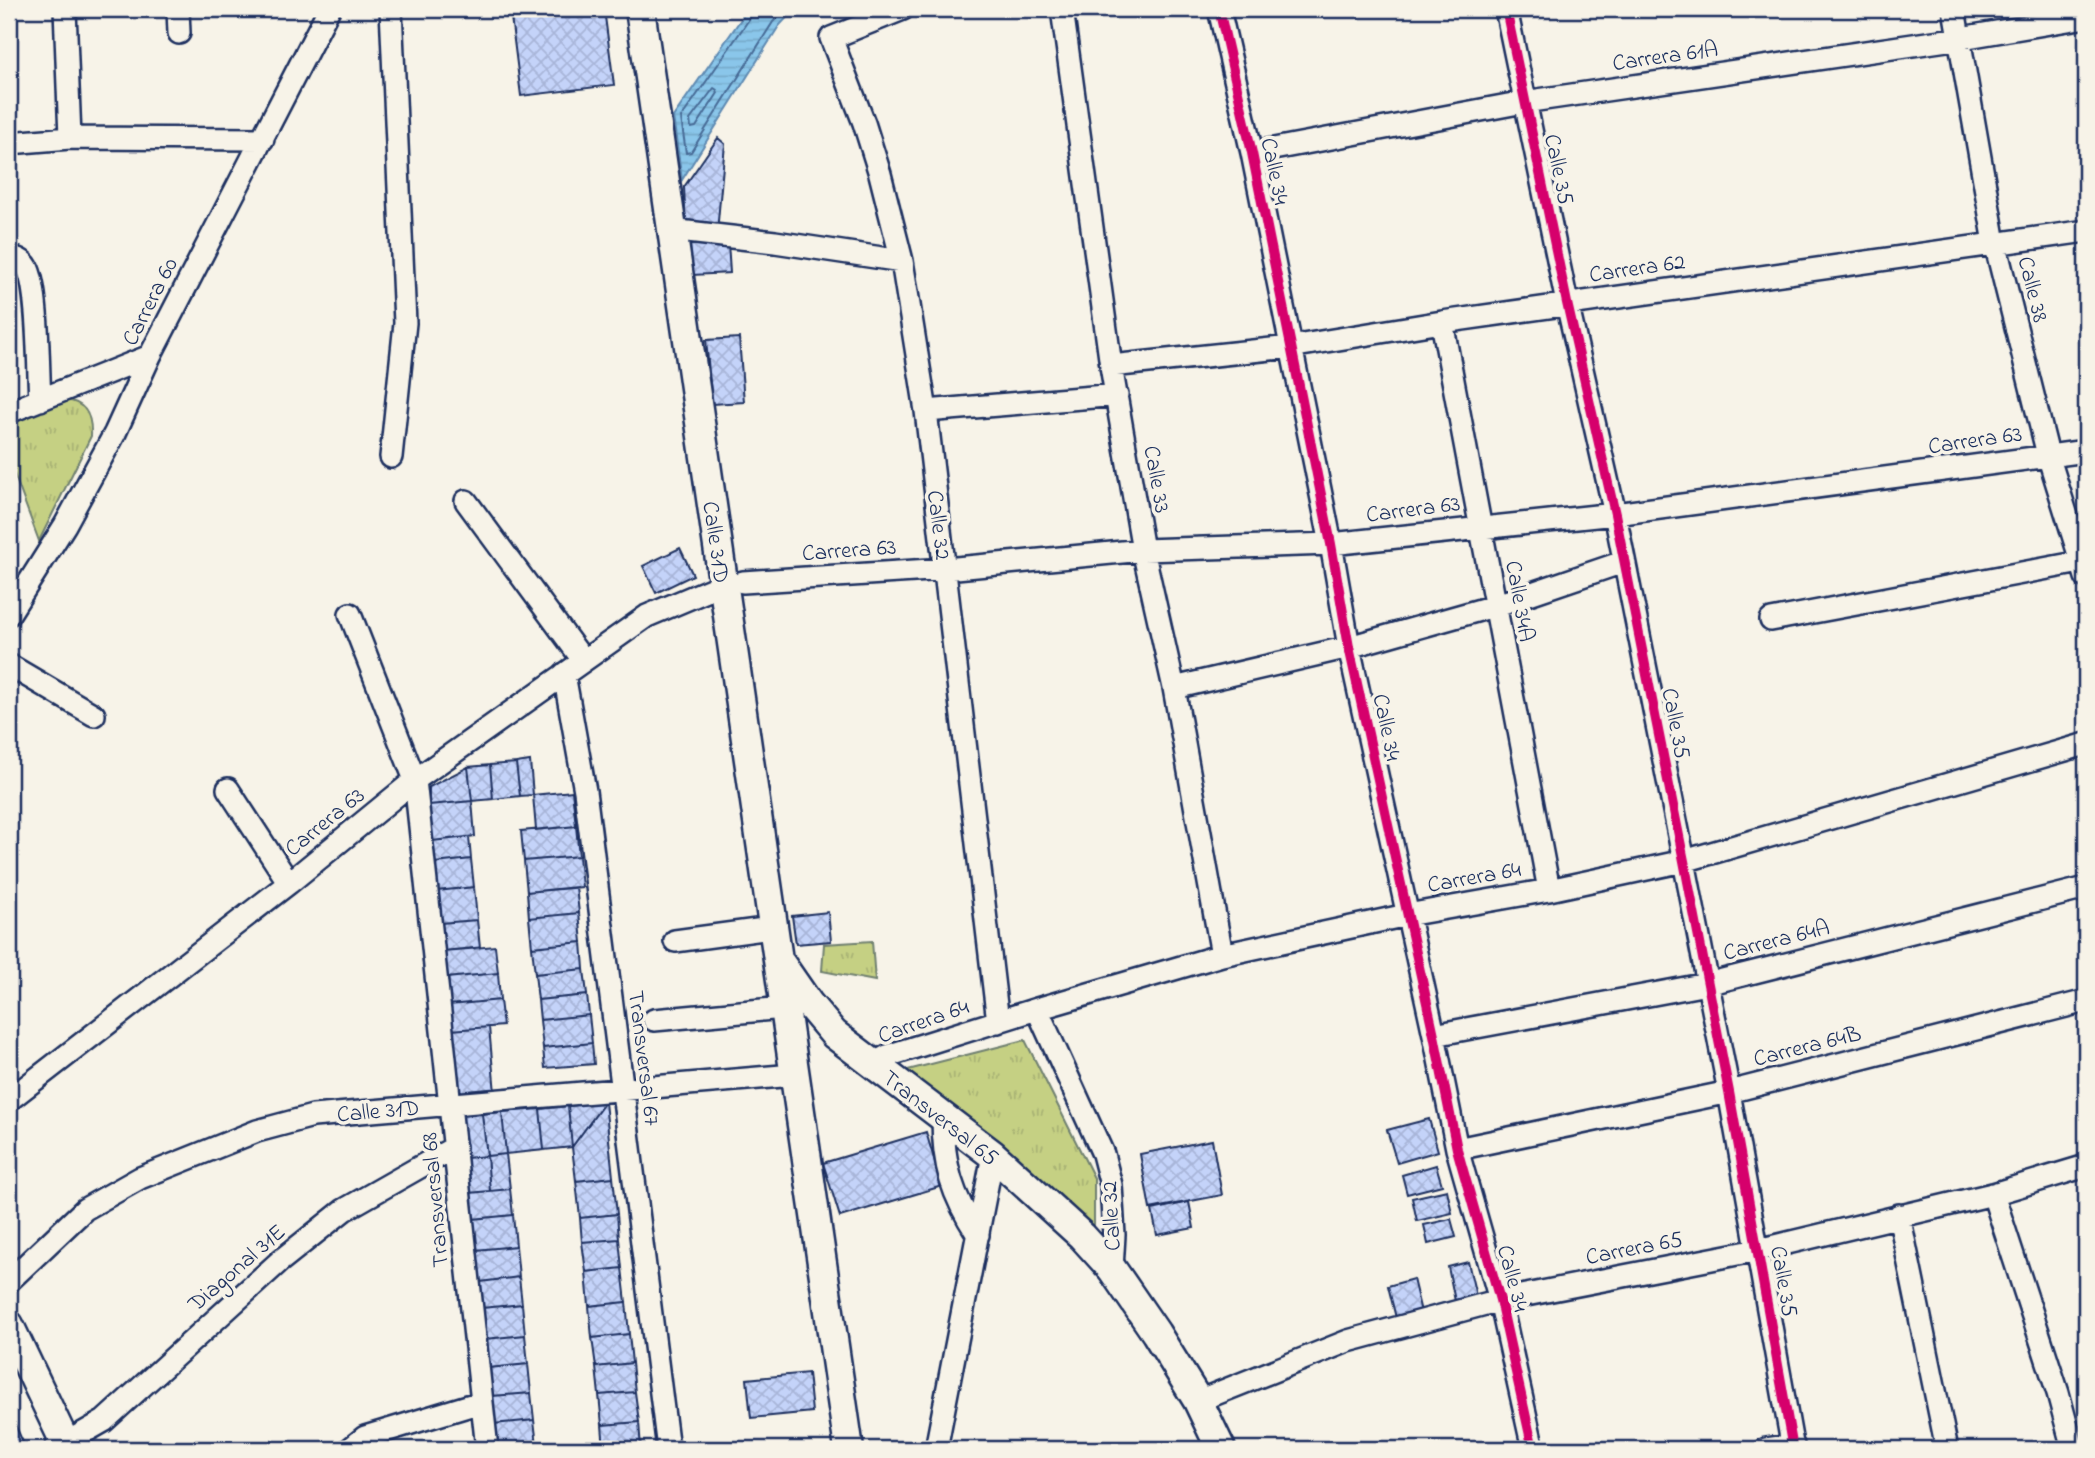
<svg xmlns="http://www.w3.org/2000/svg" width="2095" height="1458" font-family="'Indie Flower',sans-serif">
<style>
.grass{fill:url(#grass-tufts);stroke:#708070;stroke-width:2}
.water{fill:url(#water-rules);stroke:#5e8ab2;stroke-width:2}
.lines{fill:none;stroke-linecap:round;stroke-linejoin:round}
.shore{stroke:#476b96;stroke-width:2}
.building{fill:url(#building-cross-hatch);stroke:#1b2f5e;stroke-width:2}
.street-casing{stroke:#1b2f5e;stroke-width:26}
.secondary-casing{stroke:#1b2f5e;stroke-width:33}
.street{stroke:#f7f3e8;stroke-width:21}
.secondary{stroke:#f7f3e8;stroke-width:28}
.cycleway-casing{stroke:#f7f3e8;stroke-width:15}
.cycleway{stroke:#d6006c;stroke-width:10}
.labels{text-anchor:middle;stroke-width:7;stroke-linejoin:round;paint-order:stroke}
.street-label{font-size:23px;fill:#1b2f5e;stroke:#f7f3e8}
</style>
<defs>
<pattern id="grass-tufts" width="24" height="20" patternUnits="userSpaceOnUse" patternTransform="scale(1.75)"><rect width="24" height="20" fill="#c5d083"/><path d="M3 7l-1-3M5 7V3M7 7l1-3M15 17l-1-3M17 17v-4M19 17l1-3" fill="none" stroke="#a9b374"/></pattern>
<pattern id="water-rules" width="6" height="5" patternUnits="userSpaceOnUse" patternTransform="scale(1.75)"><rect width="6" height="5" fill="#8ac6ea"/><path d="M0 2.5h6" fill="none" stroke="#76aacb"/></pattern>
<pattern id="building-cross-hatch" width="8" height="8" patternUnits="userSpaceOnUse" patternTransform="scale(1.75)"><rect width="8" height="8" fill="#c4d3f9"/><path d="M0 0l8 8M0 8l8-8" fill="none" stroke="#a8b5d8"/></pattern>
</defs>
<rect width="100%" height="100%" fill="#f7f3e8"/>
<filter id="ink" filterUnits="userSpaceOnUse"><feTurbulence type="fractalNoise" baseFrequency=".0143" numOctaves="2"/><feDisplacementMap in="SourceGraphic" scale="14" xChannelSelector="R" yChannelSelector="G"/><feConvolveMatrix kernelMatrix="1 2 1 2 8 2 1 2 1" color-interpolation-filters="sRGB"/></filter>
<g filter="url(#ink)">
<!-- grass -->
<path class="grass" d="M65,400C86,402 92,416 91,436L39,541L9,460V421Z
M872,941L875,981L822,971L824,944Z
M1025,1040L1094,1178V1230L900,1072Z"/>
<!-- water -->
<path class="water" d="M748,9H795L779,26L682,180L673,117Z"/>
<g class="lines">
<!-- shore -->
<path class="shore" d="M753,9L752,15L681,118L686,153L691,152L773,22L785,9
M714,88L717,90L718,93L696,127L691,128L690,120Z"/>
</g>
<!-- building -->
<path class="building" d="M510,9H604L614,85L521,96Z
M718,138L725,144L717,232L686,229L684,187Z
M728,243L730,273L692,275L690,245Z
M739,338L744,402L712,404L706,340Z
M680,548L693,575L656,593L643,566Z
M530,761L533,795L520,796L516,763Z
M516,763L520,796L493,799L490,765Z
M490,765L493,799L472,801L468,767Z
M468,767L472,801L429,805V787Z
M572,791L576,826L536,830L533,795Z
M472,801L475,836L432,841L429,805Z
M576,826L579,856L524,861L521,831Z
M469,837L471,859L435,863L432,841Z
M579,856L582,887L527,892L524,861Z
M471,859L474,887L437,891L435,863Z
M474,887L477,920L440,923L437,891Z
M576,887L579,913L529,918L527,892Z
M828,912L831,941L796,944L792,916Z
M579,913L582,942L532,947L529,918Z
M477,920L480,948L443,951L440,923Z
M582,942L584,969L535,974L532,947Z
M495,946L498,973L446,978L443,951Z
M584,969L587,995L538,1000L535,974Z
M498,973L500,1000L449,1005L446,978Z
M587,995L589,1015L540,1020L538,1000Z
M500,1000L503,1026L451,1030L449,1005Z
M589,1015L592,1043L543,1048L540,1020Z
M489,1027L495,1093H454L451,1030Z
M592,1043L594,1064L545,1068L543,1048Z
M605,1102L572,1147L568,1106Z
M605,1102L613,1177L576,1181L572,1147Z
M568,1106L572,1147L544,1150L540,1109Z
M540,1109L544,1150L506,1154L502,1112Z
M502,1112L506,1154L487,1156L482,1114Z
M482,1114L487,1156L466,1158L462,1116Z
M1429,1119L1438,1151L1397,1163L1387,1130Z
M926,1132L942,1186L840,1217L823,1163Z
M1212,1140L1222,1195L1150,1209L1140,1154Z
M506,1154L510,1189L490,1191L487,1156Z
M487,1156L490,1191L470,1193L466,1158Z
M1436,1165L1442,1185L1407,1194L1402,1175Z
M613,1177L617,1214L580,1218L576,1181Z
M510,1189L513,1215L473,1219L470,1193Z
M1447,1190L1452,1213L1417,1221L1412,1198Z
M1189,1202L1194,1228L1157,1235L1152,1210Z
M617,1214L619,1239L582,1242L580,1218Z
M513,1215L516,1246L476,1250L473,1219Z
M1451,1219L1456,1237L1428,1244L1424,1225Z
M619,1239L622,1268L586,1272L582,1242Z
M516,1246L519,1277L480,1282L476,1250Z
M1468,1262L1476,1296L1455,1301L1448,1267Z
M622,1268L626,1302L589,1306L586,1272Z
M519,1277L522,1304L482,1308L480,1282Z
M1413,1279L1421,1312L1396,1318L1388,1286Z
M626,1302L629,1334L592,1338L589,1306Z
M522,1304L525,1335L485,1339L482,1308Z
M629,1334L632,1363L596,1367L592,1338Z
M525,1335L528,1364L489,1368L485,1339Z
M632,1363L635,1392L599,1395L596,1367Z
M528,1364L531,1393L492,1396L489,1368Z
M808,1373L812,1412L751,1418L747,1379Z
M635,1392L639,1422L602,1425L599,1395Z
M531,1393L534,1420L494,1424L492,1396Z
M10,1413L26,1449H9Z
M534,1420L537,1445L497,1449L494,1424Z
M639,1422L641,1449H604L602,1425Z
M537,1445V1449H497Z"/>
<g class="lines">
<!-- street casing -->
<g class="street-casing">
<path id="street" d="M65,9L70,138
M178,9L179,33
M903,9L831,38L864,123L880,174L902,261L926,411L998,1022
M1062,9L1111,366L1143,550L1174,688L1222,955
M1219,9L1252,153L1331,544L1349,647L1434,1035L1457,1149L1500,1300L1533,1449
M1506,9L1567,303L1615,514L1684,861L1729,1092L1793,1449
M1954,9L1995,243L2048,455L2086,577
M9,143L70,138L263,139
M1252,153L1524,102L1961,38L2086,17
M670,230L775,242L902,261
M9,256C16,258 23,260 27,267C39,288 38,372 40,400
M1442,322L1549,890
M1111,366L1290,347L1442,322L2086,231
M926,411L1117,395
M9,412L150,356
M391,457L405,323L391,9
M466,501L583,660
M743,582L946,569L1143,550L1331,544L1615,514L2086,451
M9,614L65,525L115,433L150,356L329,9
M350,614L415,780L487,1449
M1771,620L2086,561
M9,665L94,715
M564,674L585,791L668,1449
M1174,688L1349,647L1494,606L1623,562
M228,789L289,883
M675,941L772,928
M1037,1009L1103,1154L1111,1185L1114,1235L1112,1269
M654,1020L784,1008
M1434,1035L1707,984L2086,888
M873,1064L887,1056L1037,1009L1222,955L1407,915L1549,890L1684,861L2086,744
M9,1100L289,883L415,780L647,616L723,584
M943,1117C943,1166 952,1195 978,1235
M1457,1149L1729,1092L2086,1001
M1993,1194L2058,1393L2073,1449
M1899,1215L1947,1449
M9,1281L85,1209L140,1178L257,1131L313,1116L794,1075
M1198,1401L1348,1341L1500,1300L1758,1250L1993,1194L2086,1166
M55,1449L104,1421L280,1261L344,1210L455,1147
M350,1449L365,1437L481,1402
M936,1449L993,1155
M1766,1449L1793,1445"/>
</g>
<!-- secondary casing -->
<g class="secondary-casing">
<path id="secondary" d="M640,9L849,1449
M781,964L808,1003L834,1034L993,1155L1082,1236L1112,1269L1156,1333L1198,1401L1221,1449
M9,1325L68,1449"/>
</g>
<!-- street -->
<use href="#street" class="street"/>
<!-- secondary -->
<use href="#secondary" class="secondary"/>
<!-- cycleway casing -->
<g class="cycleway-casing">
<path id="cycleway" d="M1219,9L1252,153L1331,544L1349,647L1434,1035L1457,1149L1500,1300L1533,1449
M1506,9L1567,303L1615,514L1684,861L1729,1092L1793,1449"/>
</g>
<!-- cycleway -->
<use href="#cycleway" class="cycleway"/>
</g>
</g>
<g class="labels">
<!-- street labels -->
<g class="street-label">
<text transform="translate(1665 55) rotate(-8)" y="8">Carrera 61A</text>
<text transform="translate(1560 169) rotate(78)" y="8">Calle 35</text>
<text transform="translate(1276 171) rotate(78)" y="8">Calle 34</text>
<text transform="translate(1637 267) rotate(-8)" y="8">Carrera 62</text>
<text transform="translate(2034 289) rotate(76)" y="8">Calle 38</text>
<text transform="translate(149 301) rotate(-63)" y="8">Carrera 60</text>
<text transform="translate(1975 439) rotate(-8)" y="8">Carrera 63</text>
<text transform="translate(1158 479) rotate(80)" y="8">Calle 33</text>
<text transform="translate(1413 508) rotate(-7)" y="8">Carrera 63</text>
<text transform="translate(940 525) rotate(83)" y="8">Calle 32</text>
<text transform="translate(717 542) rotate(82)" y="8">Calle 31D</text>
<text transform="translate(849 549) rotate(-4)" y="8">Carrera 63</text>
<text transform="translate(1521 601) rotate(80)" y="8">Calle 34A</text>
<text transform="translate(1677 723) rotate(79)" y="8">Calle 35</text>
<text transform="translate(1388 727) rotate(78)" y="8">Calle 34</text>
<text transform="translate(324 821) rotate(-39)" y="8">Carrera 63</text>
<text transform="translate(1474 876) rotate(-10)" y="8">Carrera 64</text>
<text transform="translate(1776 939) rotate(-14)" y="8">Carrera 64A</text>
<text transform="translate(923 1020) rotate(-19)" y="8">Carrera 64</text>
<text transform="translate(1807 1045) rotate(-14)" y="8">Carrera 64B</text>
<text transform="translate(645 1058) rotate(83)" y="8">Transversal 67</text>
<text transform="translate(378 1110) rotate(-5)" y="8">Calle 31D</text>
<text transform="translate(941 1117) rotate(38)" y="8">Transversal 65</text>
<text transform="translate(434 1200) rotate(-95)" y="8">Transversal 68</text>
<text transform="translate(1110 1216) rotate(-93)" y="8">Calle 32</text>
<text transform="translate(1634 1247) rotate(-11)" y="8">Carrera 65</text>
<text transform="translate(236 1267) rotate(-41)" y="8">Diagonal 31E</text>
<text transform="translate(1514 1278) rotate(75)" y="8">Calle 34</text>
<text transform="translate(1785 1281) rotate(80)" y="8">Calle 35</text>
</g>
</g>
<!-- margin -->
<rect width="2095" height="1458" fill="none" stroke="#f7f3e8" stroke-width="35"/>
<rect x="18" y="18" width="2060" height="1423" fill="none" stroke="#1b2f5e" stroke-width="2.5" filter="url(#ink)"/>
</svg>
